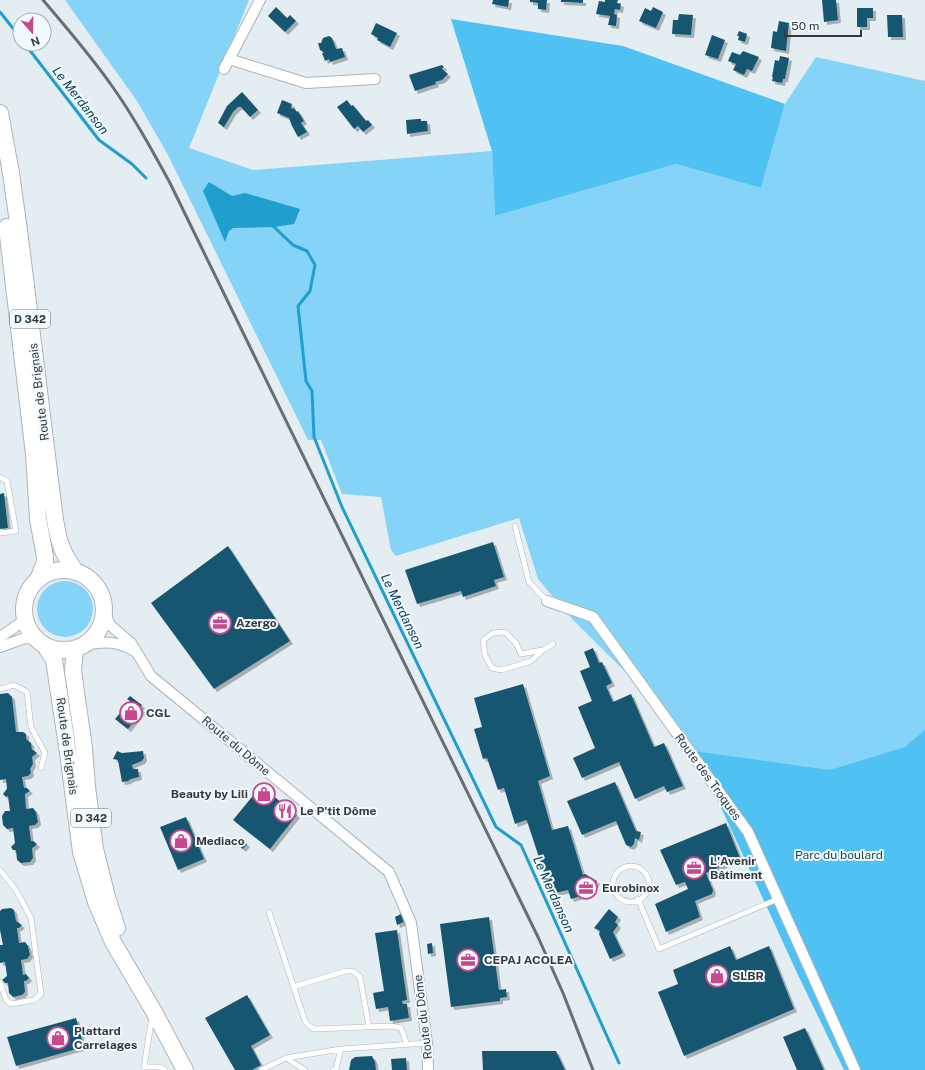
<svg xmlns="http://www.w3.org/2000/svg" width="925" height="1070" font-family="'Public Sans',sans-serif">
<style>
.green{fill:#86d3f8}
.forest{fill:#4fc2f3}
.water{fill:#209fcf}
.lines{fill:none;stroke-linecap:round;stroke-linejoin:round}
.stream{stroke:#209fcf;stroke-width:3}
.building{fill:#185770;filter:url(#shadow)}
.lane-casing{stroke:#acb4b8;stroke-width:6}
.street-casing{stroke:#acb4b8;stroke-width:12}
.primary-casing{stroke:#acb4b8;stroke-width:18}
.lane{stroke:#fff;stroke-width:5}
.street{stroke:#fff;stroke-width:10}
.primary{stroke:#fff;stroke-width:16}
.rail{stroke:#686e71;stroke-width:3}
.labels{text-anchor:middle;stroke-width:4;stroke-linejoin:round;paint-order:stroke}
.shield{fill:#f2faff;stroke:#6d7275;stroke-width:1}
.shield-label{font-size:11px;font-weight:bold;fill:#34383a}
.street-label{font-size:12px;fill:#34383a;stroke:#f2faff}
.poi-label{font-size:12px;font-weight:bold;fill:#34383a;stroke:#f2faff;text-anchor:start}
.park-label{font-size:12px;fill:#15455a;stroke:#f2faff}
.water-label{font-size:13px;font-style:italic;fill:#0f4055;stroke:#f2faff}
</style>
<defs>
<filter id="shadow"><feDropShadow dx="3" dy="3" stdDeviation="0" flood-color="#0004"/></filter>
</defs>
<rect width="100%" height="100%" fill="#e4edf2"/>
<!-- green -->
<path class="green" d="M65,0H249L189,148L253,170L492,151L495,216L676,164L761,188L785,104L816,57L925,81V1070L748,832L672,718L572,619L538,579L519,518L396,556L391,550L381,497L342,494L321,440H308L168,155L137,101Z
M37 609a28 28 0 1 1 56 0a28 28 0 1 1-56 0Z"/>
<!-- forest -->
<path class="forest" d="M451,19L623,46L785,104L761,188L676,164L495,216L492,151Z
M925,730V1070H844L798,975L703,768L693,751L830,770L905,747Z"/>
<!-- water -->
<path class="water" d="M209,182L232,196L245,193L300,209L294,224L274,227L233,228L229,231L225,242L203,191Z"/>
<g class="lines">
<!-- stream -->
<path class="stream" d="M0,12L20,37
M25,44L99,140L132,164L146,178
M270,225L274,227L293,245L307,251L315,265L310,291L298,306L306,381L312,391L314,437L342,507L496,827L521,845L619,1063"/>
</g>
<!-- building -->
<path class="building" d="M493,0H509L508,7L492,4Z
M530,0H547L546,10L538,9V3L530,2Z
M561,0H583V3L561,2Z
M605,0H618L617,3L621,4L620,10L615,9L614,14L617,15L616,26L608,25L610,16L596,14L599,1L605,2Z
M822,0H836L838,20L824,22Z
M276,7L287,18L290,15L296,21L285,32L268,16Z
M653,7L663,12L656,28L639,21L645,8L651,11Z
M857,8H873V18H867V27H857Z
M679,14L693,15L691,35L672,34L673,20H678Z
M887,15H902L903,37H888Z
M779,21L789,23L786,51L771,48L773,31L777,32Z
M376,23L397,33L390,47L377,40L378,38L371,34Z
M739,31L747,34L745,42L738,40L739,36H737Z
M712,35L725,40L718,59L705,55Z
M329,36L332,38L336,49L342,48L345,57L330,62L329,59L325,61L322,53H324L323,52L320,50L318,43H321L323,38Z
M743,51L759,57L752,71L747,69L744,75L733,70L736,64L728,61L732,52L740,55Z
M780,56L789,58L785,79H783L782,83L772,81L773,77H772L775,60L779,61Z
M442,65L444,67L442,69L448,74L442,80L435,82L436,84L415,91L409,75Z
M242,92L258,110L250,117L241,107H238L233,112L224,127L218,123L227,106Z
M282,100L292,104L291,107L292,109L294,108L297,112L298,111L304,121L301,123L307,132L298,137L292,126L289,118L277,113Z
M347,100L351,106L353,105L366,121L368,120L372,125L363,132L358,126L354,129L337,107Z
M418,119H421V121H427L428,131L407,134L406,120Z
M4,493L8,528L0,529V494Z
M493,542L504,577L494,580L496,586L463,597L461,591L417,604L405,570Z
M228,546L290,641L214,689L151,603Z
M593,648L599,663L602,662L612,683L606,686L613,702L631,694L654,747L664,743L683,786L667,792L664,786L635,799L619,762L582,778L573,758L595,748L578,707L592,701L580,671L590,667L584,652Z
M523,684L550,776L538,781L552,830L568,826L583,875L585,874L597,881L594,887L589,888L591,893L571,899L568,890L551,894L527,821L526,820L515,824L504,788L498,790L487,758L483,759L474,729L482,727L474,698Z
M8,693L12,697L16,732H23L26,734V739L31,743L32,750H33L37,753L32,757L33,764L30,769L31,773L28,776L22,777L24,788H27L30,791L25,794L26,809L33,808L36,812L38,822L35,825L29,826L31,841H33L37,844L34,847L32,848L33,858L30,862L21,863L17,860L16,850H13L11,847L15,843L13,828L7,829L3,825L2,816L5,811H10L8,796L6,797L3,794L6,790L7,789L6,779L0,780V694Z
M130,696L142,705L140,708L143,710L128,729L115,719L130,701L127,699Z
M117,751L122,753L143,751L144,758L142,761L132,765L133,769H138L139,777L131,779L128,781L122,782L118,760L113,759Z
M615,782L636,831L641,832L639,840L635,838L634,844L631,847L626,845L616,821L582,835L567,801Z
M261,786L297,815L270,849L233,820Z
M186,817L204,859L178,870L160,827Z
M726,823L740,858L706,873L713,890L712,894L695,901L700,917L666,932L655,904L688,889L685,882L676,885L660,850Z
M240,838L247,844L243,849L236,843Z
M11,908L14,910L16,921L22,925L19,928H17L19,943L25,942L28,946L30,955L27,959L21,960L23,975L26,974L29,978L26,981H24L25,992L22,995L13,997L9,993L8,983H5L2,980L7,976L5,962L0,963V945H3L0,930V911L2,909Z
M609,909L618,917L615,922L618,925L613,932L623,953L610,959L599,934L600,931L594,928Z
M401,914L404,922L397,925L395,917Z
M489,917L499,990L506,989L507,997L500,998V1001L451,1007L440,924Z
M397,930L407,1000L402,1001L403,1004H407L409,1018L390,1021L388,1007L376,1009L373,993L384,991L375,933Z
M432,943L433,953L428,954L427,944Z
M730,946L736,960L769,946L794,1009L684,1056L658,992L678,984L673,970Z
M247,995L270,1035L251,1046L261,1065L252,1070H235L205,1018Z
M76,1018L84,1047L16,1066L7,1037Z
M805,1028L824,1070H797L783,1037Z
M482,1051H556L565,1070H483Z
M372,1056L375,1062L376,1070H349L351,1060L355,1057Z
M406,1058L407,1070H392L391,1059Z"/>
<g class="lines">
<!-- lane casing -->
<g class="lane-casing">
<path id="lane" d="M0,477L7,481L16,531L0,533
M515,526L529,582L547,601
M543,650L531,661L502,670L492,668L485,655L483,640L493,633L505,632L516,643L521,654L543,650L553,644
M0,689L14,685L27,692L31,727L45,753L41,768
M613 884a18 18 0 1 1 36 0a18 18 0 1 1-36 0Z
M0,870L16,890L31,918L41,994L34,1000L11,1004L6,1000L0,982
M638,899L659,949L778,899
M269,912L305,1021L309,1026L315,1029L391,1026L401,1028L407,1045
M293,987L346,971H353L360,977L369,1027
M152,1017L144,1067H160L165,1070
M286,1058L305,1070
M261,1070L286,1058L341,1049L427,1043
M333,1070L336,1069L341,1049"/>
</g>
<!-- street casing -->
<g class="street-casing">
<path id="street" d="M229,59L306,83L375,79
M224,69L260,0
M547,601L593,617L748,832L855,1070
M105,613L110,625L131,643L151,676L389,872L411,923L427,1043L428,1070
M0,637L25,620
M86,645C106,641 118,641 136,652
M0,647L25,638L35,639"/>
</g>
<!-- primary casing -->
<g class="primary-casing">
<path id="primary" d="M0,113L11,173L19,230L55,520C59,543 62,553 76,572
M7,227L34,454L38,519L45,557V562L38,580
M24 610a40 40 0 1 1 80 0a40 40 0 1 1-80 0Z
M45,646L54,660L68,753L81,852L96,902L113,942L153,1010L185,1070
M75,649L73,671L84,748L87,787L95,849L107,897L117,928"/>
</g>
<!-- lane -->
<use href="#lane" class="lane"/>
<!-- street -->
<use href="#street" class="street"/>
<!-- primary -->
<use href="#primary" class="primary"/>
<!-- rail -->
<path class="rail" d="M43,0C67,28 91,56 112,86C134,117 152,150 170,183L538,937L563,993L593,1070"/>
</g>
<!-- icons -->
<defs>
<g id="office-ring" transform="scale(1.15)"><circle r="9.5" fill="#f2faff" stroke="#ca478d" stroke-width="1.5"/><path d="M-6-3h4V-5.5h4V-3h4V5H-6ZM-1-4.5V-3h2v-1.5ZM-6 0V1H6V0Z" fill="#ca478d"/></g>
<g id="shop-ring" transform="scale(1.15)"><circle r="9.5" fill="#f2faff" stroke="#ca478d" stroke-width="1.5"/><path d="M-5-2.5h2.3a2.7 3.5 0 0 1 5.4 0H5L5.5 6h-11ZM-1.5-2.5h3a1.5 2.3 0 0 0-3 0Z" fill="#ca478d"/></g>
<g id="restaurant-ring" transform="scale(1.15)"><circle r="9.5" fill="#f2faff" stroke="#ca478d" stroke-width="1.5"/><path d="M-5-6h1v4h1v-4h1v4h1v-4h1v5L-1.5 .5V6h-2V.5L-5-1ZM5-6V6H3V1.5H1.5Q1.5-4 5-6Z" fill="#ca478d"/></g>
</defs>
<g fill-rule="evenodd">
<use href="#office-ring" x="220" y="623"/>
<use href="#shop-ring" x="131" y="713"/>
<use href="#shop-ring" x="264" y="794"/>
<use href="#restaurant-ring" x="285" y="811"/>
<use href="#shop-ring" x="181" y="841"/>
<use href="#office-ring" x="694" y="868"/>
<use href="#office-ring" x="586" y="888"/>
<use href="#office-ring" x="468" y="960"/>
<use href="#shop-ring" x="717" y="976"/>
<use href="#shop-ring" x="58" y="1038"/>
</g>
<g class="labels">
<!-- shield labels -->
<g class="shield">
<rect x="10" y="310" width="40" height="18" rx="3"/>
<rect x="71" y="809" width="40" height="18" rx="3"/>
</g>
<g class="shield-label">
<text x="30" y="323">D 342</text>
<text x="91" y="822">D 342</text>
</g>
<!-- street labels -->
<g class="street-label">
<text transform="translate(39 392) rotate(-97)" y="4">Route de Brignais</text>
<text transform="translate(67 746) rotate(82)" y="4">Route de Brignais</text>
<text transform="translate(236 746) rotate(40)" y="4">Route du Dôme</text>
<text transform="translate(708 777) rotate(54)" y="4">Route des Troques</text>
<text transform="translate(423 1017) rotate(-97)" y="4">Route du Dôme</text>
</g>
<!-- poi labels -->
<g class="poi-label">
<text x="236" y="627">Azergo</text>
<text x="146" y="717">CGL</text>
<text x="248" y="798" text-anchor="end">Beauty by Lili</text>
<text x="300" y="815">Le P'tit Dôme</text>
<text x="196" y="845">Mediaco</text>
<text x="710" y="865">L'Avenir<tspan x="710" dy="14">Bâtiment</tspan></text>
<text x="602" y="892">Eurobinox</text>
<text x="484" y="964">CEPAJ ACOLEA</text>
<text x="732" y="980">SLBR</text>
<text x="74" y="1035">Plattard<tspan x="74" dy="14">Carrelages</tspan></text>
</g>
<!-- park labels -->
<g class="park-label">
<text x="839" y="859">Parc du boulard</text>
</g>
<!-- water labels -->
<g class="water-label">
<text transform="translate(81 100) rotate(52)" y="5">Le Merdanson</text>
<text transform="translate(403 611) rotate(64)" y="5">Le Merdanson</text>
<text transform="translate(554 894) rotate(66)" y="5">Le Merdanson</text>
</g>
</g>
<!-- north arrow -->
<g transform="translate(32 32) rotate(160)"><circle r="19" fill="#f2faff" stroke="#a6acb0"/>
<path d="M0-3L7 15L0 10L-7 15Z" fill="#ca478d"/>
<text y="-6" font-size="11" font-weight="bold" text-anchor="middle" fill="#34383a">N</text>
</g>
<!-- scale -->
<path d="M785 30v6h76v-6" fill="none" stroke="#34383a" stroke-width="2"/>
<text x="791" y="30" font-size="12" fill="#34383a" stroke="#f2faff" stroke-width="3" paint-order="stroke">50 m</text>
</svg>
